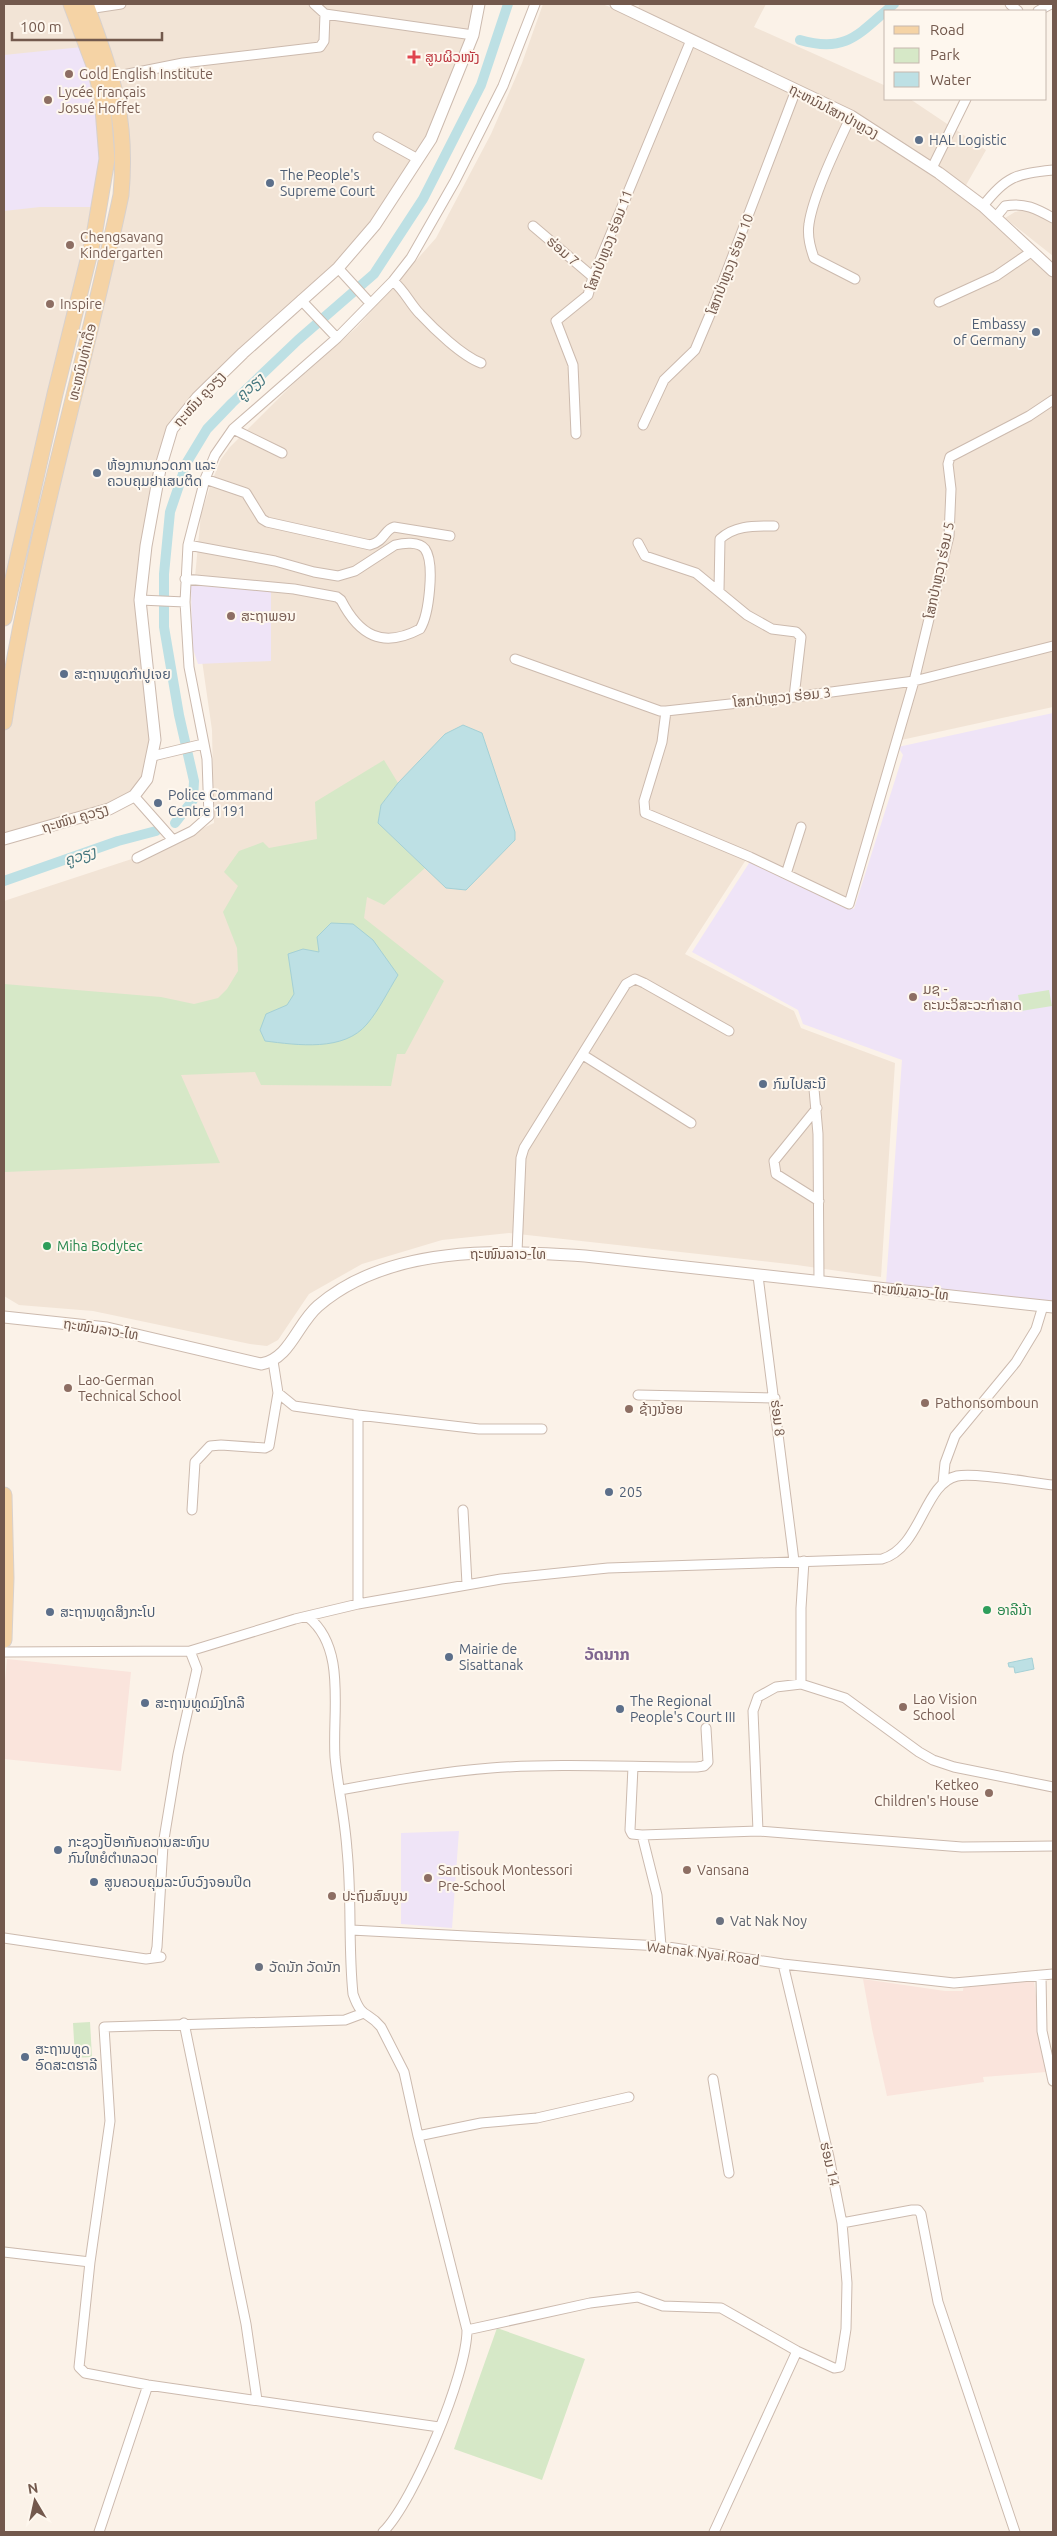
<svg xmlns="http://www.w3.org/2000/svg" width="1057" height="2536" font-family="Ubuntu,'Noto Sans Lao',sans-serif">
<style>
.residential{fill:#f2e4d6}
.commercial{fill:#fae4dc}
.education{fill:#efe4f7}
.green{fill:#d6e8c7}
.water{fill:#bde0e4;stroke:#a4d0d5}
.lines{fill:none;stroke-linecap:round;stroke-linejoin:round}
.canal{stroke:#bde0e4;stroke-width:10}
.minor-casing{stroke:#ccbaae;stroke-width:11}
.tertiary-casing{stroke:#ccbaae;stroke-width:13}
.primary-casing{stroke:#d8d1cd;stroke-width:17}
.minor{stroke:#fff;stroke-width:9}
.tertiary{stroke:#fff;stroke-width:11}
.primary{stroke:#f5d3a5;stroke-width:15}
.health-dot{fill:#e0444e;stroke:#fef7ee;stroke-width:2}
.education-dot{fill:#8d6e63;stroke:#fef7ee;stroke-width:2}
.service-dot{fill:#5c6f8a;stroke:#fef7ee;stroke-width:2}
.leisure-dot{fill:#2e9e5b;stroke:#fef7ee;stroke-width:2}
.worship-dot{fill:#6b7280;stroke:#fef7ee;stroke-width:2}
.labels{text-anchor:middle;stroke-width:4;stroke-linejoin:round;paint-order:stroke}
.health-label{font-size:14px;fill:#be3a42;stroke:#fef7ee;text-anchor:start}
.education-label{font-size:14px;fill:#785e54;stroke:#fef7ee;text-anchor:start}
.street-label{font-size:14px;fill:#73594d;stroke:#fef7ee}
.service-label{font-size:14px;fill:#4e5e75;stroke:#fef7ee;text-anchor:start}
.leisure-label{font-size:14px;fill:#27864d;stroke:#fef7ee;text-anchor:start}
.worship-label{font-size:14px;fill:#5b616d;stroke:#fef7ee;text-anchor:start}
.water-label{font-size:15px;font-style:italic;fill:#45777f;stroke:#fef7ee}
.quarter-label{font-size:16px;font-weight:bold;fill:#7f658f;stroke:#fef7ee}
</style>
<rect width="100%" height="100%" fill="#fbf2e8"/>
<!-- residential -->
<path class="residential" d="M4,4H71L84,38L107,159L4,617Z
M86,4H479L433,141L381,227L172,429L161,471L141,607L153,756L134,796L4,839V722L124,161Z
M543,4H602L634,16L640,4H766L754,27L886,86V99H910L986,150L961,194L1053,267V707L892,742L848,900L751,852L685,954L794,1011L801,1028L895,1063L881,1277L797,1265L509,1233L442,1240L362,1264L309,1294L278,1340L267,1346L250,1344L93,1311L19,1305L4,1296V901L150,853L214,823L212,730L193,598L201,514L212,481L221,459L230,447L292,385L357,327L436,238L491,134L522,63Z
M1025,210L1053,217V256L1005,218L1015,212Z"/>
<!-- commercial -->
<path class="commercial" d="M7,1659L131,1672L121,1771L4,1759V1692Z
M863,1979L945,1991H963L964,1984L1034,1981L1046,2072L983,2077L984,2082L887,2096L872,2029Z"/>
<!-- education -->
<path class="education" d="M82,47L102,145L93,207H40L4,211V55Z
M191,586L271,587V661L198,664L192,646Z
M1053,713V1304L886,1284L902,1060L803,1024L798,1010L692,952L751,860L854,909L903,755L898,747Z
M459,1831L452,1928L401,1924V1833Z"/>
<!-- green -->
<path class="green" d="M384,760L398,783L381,805L378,823L425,868L384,905L367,897L364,918L444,981L405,1054H397L391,1086L261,1085L255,1072L181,1075L220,1163L5,1172L4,984L161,997L194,1004L218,998L227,989L238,971L237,948L223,912L238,886L224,872L239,851L263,842L269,848L317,839L315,802Z
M1049,990L1052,1006L1021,1011L1018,995Z
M90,2022L92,2057L75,2058L73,2023Z
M497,2328L585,2359L542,2480L454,2449Z"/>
<!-- water -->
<path class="water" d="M463,725L482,733L515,832V840L466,890L446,888L378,823L381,805L398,783L445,734Z
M331,923L353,924L373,940L398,975C388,991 379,1010 367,1024C344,1052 297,1045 265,1041L260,1030L266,1014L287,1005L294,994L288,954L303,949L319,952L317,937Z
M1032,1658L1034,1669L1015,1673L1014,1667H1009L1008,1663Z"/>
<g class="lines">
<!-- canal -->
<path class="canal" d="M800,40C848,54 860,32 894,4
M175,823L193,800L194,781L179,715L164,627V574L170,512L187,462L207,429L232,403L298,340L374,274L423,199L481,85L508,4
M4,881L118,841L156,831"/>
<!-- minor casing -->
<g class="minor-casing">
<path id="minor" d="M1010,4L1018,11
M88,9L121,4
M1038,11L1051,4
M325,14L473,35
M113,77L183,63L320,47L324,41L325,14L314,4
M851,116C838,144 813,195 809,224C807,236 810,247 814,258L855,279
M378,137L418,159
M932,168L966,99
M983,206C1006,176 1016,174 1053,170
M995,218L1005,206C1024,202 1037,209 1053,218
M533,226L593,277
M338,268L370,303
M393,281C405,291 410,304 420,314C434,329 462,356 481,363
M301,300L337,338
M939,302L996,276L1031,252
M643,425L664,380L695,350L714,305L796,90
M233,429L282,453
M576,434L573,365L556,321L588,295L593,277L691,40
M205,479L246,493L262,519L267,522L370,545C385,541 384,530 394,527L450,536
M638,543L645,556L696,573L747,615L772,629L796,632L801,637L794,697
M185,579L294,589L337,597L341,600C359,635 382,649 420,629C429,615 435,563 425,549C419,541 403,543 395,545L355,571L338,576L314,572L275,561L188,545
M719,590L720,539C735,525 754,526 774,526
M140,600L185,602
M515,659L660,711H666L794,697L914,681L1053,646
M666,711L662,742L644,801L645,813L750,857L849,904L914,681L949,536L951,489L948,464L950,457L1029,416L1053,400
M153,756L203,744
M134,796L173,840
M137,858L192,831L209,816L207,759L189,667L185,602L188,545L205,479L215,455L233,429L337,338L393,281L411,258L455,181L503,86L535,4
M786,874L801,827
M583,1055L691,1123
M814,1089L818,1134L819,1281
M817,1108L774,1161L776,1174L819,1201
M517,1252L521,1158L524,1148L626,984L635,979L644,983L729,1031
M758,1276L794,1561
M278,1393L294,1406L358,1415L479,1429H542
M638,1395L775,1398
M358,1415V1604
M943,1483L945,1463L955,1436L1016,1362L1036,1329L1043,1306
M192,1510L195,1462L210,1446L221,1445L265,1448L269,1446L278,1393L273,1361
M463,1510L467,1584
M308,1617C347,1648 332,1712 335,1757C338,1788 345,1819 347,1850C352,1898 348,1946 353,1994C362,2020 367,2010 381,2027L404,2072L418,2136L467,2330C467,2374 414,2501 383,2532
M4,1652L190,1651L295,1619L358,1604L501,1579L608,1568L882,1559C921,1548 924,1483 957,1476C975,1472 1032,1483 1053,1485
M801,1684V1608L804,1561
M633,1767L630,1830L632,1834L642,1835L758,1831L962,1847L1053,1846
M340,1790C391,1781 440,1772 491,1768C560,1763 628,1767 697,1767L704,1766L708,1762L706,1728
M758,1831L753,1711L758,1697L776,1687L801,1684L845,1698L919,1752L933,1760L954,1767L1053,1787
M642,1835L657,1895L661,1946
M351,1930L661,1946L783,1964L954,1983L1053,1974
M4,1938L146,1959L161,1957
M155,1956L157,1947L163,1845L178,1754L197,1669L190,1651
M1041,1976L1042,2031L1053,2081
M361,2014L345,2020L104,2027L110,2121L90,2262L79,2367L85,2373L148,2385L439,2427
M184,2023L246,2324L257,2400
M713,2079L729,2173
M418,2136L481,2123L537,2118L629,2097
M842,2223L912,2210H918L921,2214L938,2302L1015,2532
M4,2252L90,2262
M467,2330L590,2303L638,2297L663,2306L721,2308L797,2351L834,2368L840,2367L846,2329L847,2283L842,2223L829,2157L783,1964
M99,2532L148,2385
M714,2532L797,2351"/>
</g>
<!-- tertiary casing -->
<g class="tertiary-casing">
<path id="tertiary" d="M616,4L851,116L939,173L983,206L1053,271
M4,839L109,809L134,796L147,779L155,740L140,600L146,546L160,469L172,429L197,398L243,353L338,268L375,225L431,139L473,35L479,4
M4,1317L107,1328L261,1364C290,1359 297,1324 318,1306C389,1245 498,1250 585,1256L1053,1307"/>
</g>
<!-- primary casing -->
<g class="primary-casing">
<path id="primary" d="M4,618L55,394L94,236L107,159L102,96L94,65L71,4
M4,722C31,543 84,371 121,195C128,116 112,76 86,4
M4,1495L6,1578L4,1640"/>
</g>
<!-- minor -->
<use href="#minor" class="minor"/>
<!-- tertiary -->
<use href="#tertiary" class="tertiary"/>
<!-- primary -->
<use href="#primary" class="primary"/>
</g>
<!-- markers -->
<path class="health-dot" d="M411.5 49.5h5v5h5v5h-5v5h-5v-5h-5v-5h5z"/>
<g class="education-dot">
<circle cx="69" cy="74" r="5"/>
<circle cx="48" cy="100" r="5"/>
<circle cx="70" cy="245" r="5"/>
<circle cx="50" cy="304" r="5"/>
<circle cx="231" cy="616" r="5"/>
<circle cx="913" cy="997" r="5"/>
<circle cx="68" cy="1388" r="5"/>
<circle cx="925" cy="1403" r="5"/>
<circle cx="629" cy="1409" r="5"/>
<circle cx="903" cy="1707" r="5"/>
<circle cx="989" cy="1793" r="5"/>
<circle cx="687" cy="1870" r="5"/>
<circle cx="428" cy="1878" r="5"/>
<circle cx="332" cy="1896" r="5"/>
</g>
<g class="service-dot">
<circle cx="919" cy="140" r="5"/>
<circle cx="270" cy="183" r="5"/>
<circle cx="1036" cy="332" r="5"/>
<circle cx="97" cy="473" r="5"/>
<circle cx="64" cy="674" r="5"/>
<circle cx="158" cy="803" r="5"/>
<circle cx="763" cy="1084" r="5"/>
<circle cx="609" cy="1492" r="5"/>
<circle cx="50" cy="1612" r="5"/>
<circle cx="449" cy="1657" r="5"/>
<circle cx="145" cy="1703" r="5"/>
<circle cx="620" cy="1709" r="5"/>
<circle cx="58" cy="1850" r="5"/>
<circle cx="94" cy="1882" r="5"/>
<circle cx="25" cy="2057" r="5"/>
</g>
<g class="leisure-dot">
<circle cx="47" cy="1246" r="5"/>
<circle cx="987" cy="1610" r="5"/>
</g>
<g class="worship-dot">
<circle cx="720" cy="1921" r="5"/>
<circle cx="259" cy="1967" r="5"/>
</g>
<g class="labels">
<!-- health labels -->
<g class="health-label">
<text x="425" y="62">ສູນຜິວໜັງ</text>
</g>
<!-- education labels -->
<g class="education-label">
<text x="79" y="79">Gold English Institute</text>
<text x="58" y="97">Lycée français<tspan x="58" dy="16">Josué Hoffet</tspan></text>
<text x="80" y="242">Chengsavang<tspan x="80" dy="16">Kindergarten</tspan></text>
<text x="60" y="309">Inspire</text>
<text x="241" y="621">ສະຖາພອນ</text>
<text x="923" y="994">ມຊ -<tspan x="923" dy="16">ຄະນະວິສະວະກຳສາດ</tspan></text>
<text x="78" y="1385">Lao-German<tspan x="78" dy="16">Technical School</tspan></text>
<text x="935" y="1408">Pathonsomboun</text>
<text x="639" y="1414">ຊ້າງນ້ອຍ</text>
<text x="913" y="1704">Lao Vision<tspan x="913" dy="16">School</tspan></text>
<text x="979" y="1790" text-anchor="end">Ketkeo<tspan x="979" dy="16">Children's House</tspan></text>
<text x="438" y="1875">Santisouk Montessori<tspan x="438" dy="16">Pre-School</tspan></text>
<text x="697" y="1875">Vansana</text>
<text x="342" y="1901">ປະຖົມສົມບູນ</text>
</g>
<!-- street labels -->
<g class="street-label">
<text transform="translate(834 111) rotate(28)" y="5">ຖະຫນົນໂສກປ່າຫຼວງ</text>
<text transform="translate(609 240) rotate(-69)" y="5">ໂສກປ່າຫຼວງ ຮ່ອມ 11</text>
<text transform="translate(563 251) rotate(41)" y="5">ຮ່ອມ 7</text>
<text transform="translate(730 264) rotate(-69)" y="5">ໂສກປ່າຫຼວງ ຮ່ອມ 10</text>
<text transform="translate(82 362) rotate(-76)" y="5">ທະຫນົນທ່າເດື່ອ</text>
<text transform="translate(199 399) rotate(-48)" y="5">ຖະໜົນ ຄູວຽງ</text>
<text transform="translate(939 570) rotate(-78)" y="5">ໂສກປ່າຫຼວງ ຮ່ອມ 5</text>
<text transform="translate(782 697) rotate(-6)" y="5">ໂສກປ່າຫຼວງ ຮ່ອມ 3</text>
<text transform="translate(75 818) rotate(-17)" y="5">ຖະໜົນ ຄູວຽງ</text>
<text x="508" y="1259">ຖະໜົນລາວ-ໄທ</text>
<text transform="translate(911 1291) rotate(6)" y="5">ຖະໜົນລາວ-ໄທ</text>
<text transform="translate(101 1329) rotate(9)" y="5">ຖະໜົນລາວ-ໄທ</text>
<text transform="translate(778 1418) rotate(83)" y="5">ຮ່ອມ 8</text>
<text transform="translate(703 1953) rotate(7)" y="5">Watnak Nyai Road</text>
<text transform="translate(830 2164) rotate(77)" y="5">ຮ່ອມ 14</text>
</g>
<!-- service labels -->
<g class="service-label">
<text x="929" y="145">HAL Logistic</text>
<text x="280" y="180">The People's<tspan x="280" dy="16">Supreme Court</tspan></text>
<text x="1026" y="329" text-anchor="end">Embassy<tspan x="1026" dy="16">of Germany</tspan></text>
<text x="107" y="470">ຫ້ອງການກວດກາ ແລະ<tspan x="107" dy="16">ຄວບຄຸມຢາເສບຕິດ</tspan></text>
<text x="74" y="679">ສະຖານທູດກຳປູເຈຍ</text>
<text x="168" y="800">Police Command<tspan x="168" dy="16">Centre 1191</tspan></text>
<text x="773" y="1089">ກົມໄປສະນີ</text>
<text x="619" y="1497">205</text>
<text x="60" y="1617">ສະຖານທູດສິງກະໂປ</text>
<text x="459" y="1654">Mairie de<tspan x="459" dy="16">Sisattanak</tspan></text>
<text x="630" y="1706">The Regional<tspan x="630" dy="16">People's Court III</tspan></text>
<text x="155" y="1708">ສະຖານທູດມົງໂກລີ</text>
<text x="68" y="1847">ກະຊວງປັັອາກັນຄວານສະຫົງບ<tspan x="68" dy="16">ກົນໃຫຍໍຕຳຫລວດ</tspan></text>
<text x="104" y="1887">ສູນຄວບຄຸມລະບົບວົງຈອນປິດ</text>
<text x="35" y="2054">ສະຖານທູດ<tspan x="35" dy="16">ອົດສະຕຮາລີ</tspan></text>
</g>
<!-- leisure labels -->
<g class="leisure-label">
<text x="57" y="1251">Miha Bodytec</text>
<text x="997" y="1615">ອາລີນ້າ</text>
</g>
<!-- worship labels -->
<g class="worship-label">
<text x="730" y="1926">Vat Nak Noy</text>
<text x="269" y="1972">ວັດນັກ ວັດນັກ</text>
</g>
<!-- water labels -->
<g class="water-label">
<text transform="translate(250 387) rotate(-42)" y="5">ຄູວຽງ</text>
<text transform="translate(80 856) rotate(-18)" y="5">ຄູວຽງ</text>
</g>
<!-- quarter labels -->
<g class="quarter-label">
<text x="607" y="1660">ວັດນາກ</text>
</g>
</g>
<!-- border -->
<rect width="1057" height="2536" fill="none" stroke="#73594d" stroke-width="10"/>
<!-- legend -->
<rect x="884" y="10" width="162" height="90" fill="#fef7ee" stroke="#c6b8ae"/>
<rect x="894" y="26" width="25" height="8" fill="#f5d3a5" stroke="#c6b8ae"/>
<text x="930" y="35" font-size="15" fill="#73594d">Road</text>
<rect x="894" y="48" width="25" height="15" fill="#d6e8c7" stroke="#c6b8ae"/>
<text x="930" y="60" font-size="15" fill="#73594d">Park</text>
<rect x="894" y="72" width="25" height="15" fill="#bde0e4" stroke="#c6b8ae"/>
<text x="930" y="85" font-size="15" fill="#73594d">Water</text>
<!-- north arrow -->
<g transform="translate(35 2501) rotate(351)" stroke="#fef7ee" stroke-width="4" paint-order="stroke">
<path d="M0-4L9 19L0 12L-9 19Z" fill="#73594d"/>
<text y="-8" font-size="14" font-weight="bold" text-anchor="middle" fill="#73594d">N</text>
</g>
<!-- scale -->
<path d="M12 32v8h150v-8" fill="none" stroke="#73594d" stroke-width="2.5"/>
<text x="20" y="32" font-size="15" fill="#73594d" stroke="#fef7ee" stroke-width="4" paint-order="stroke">100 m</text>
</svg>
